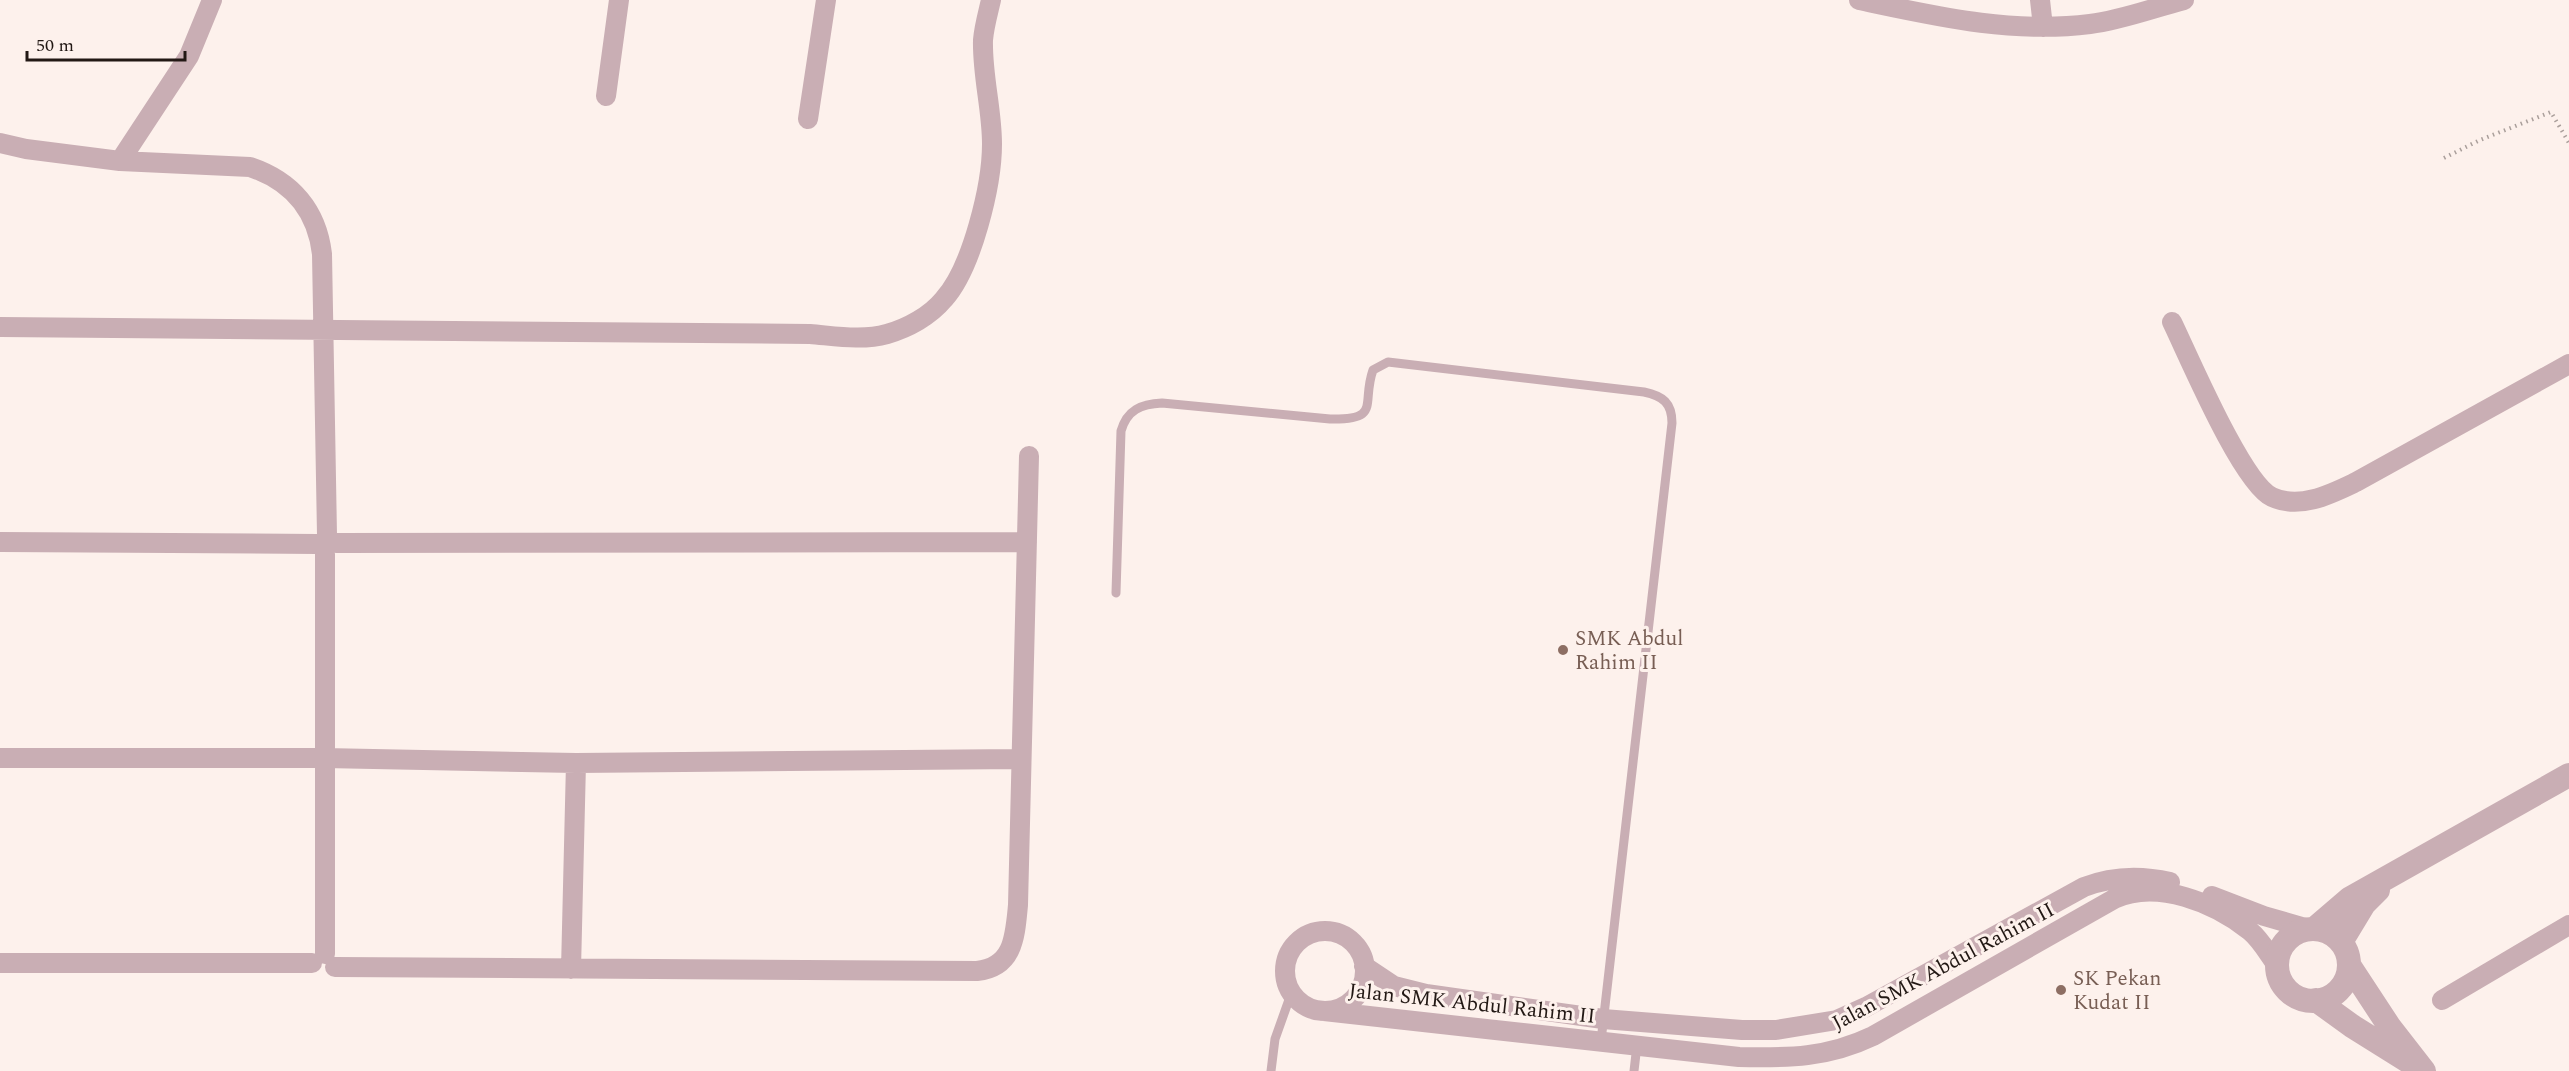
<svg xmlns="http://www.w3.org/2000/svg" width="2569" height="1071" font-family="Spectral,serif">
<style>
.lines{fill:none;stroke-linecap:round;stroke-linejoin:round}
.path{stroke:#aa9f9b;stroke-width:4;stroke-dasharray:1.5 4.5;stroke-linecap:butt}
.service{stroke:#c9aeb4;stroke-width:9}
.minor{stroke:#c9aeb4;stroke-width:20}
.tertiary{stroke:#c9aeb4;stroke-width:24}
.education-dot{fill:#8d6e63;stroke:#fdf1ec;stroke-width:2}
.labels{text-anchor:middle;stroke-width:6;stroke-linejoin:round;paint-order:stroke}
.education-label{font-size:21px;fill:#785e54;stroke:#fdf1ec;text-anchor:start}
.street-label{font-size:21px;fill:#221814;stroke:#fdf1ec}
</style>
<rect width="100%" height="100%" fill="#fdf1ec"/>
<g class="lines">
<!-- path -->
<path class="path" d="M2444,158L2480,140L2551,112L2569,143"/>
<!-- service -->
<path class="service" d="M1116,593L1121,431C1127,410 1141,404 1162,403L1330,419C1382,420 1361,404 1373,370L1388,362L1644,392C1663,396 1672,403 1672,423L1601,1041
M1271,1071L1275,1039L1291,994
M1634,1071L1637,1045"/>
<!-- minor -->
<path class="minor" d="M1859,0C1935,16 2011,34 2090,24C2122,20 2153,8 2184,0
M2040,0L2043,27
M606,96L619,0
M808,119L826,0
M0,143L26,149L120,161L250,167C292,181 317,211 322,254L327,535
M120,161L189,56L212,0
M2172,322C2189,357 2242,483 2272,497C2300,510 2331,494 2356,482L2569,364
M0,327L810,334C835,336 862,341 887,334C908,328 930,316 944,299C972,268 992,185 992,144C992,109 982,75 983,40C984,27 988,13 991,0
M0,542L317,544
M336,543L1027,542
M0,758H324L576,763L1021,759
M2212,896L2264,916L2309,929
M1285 971a40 40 0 1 1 80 0a40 40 0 1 1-80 0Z
M325,954V554
M0,963H312
M1364,966L1394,986L1426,994L1603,1019L1742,1030H1776L1837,1020L1866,1007L2084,887C2112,876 2140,875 2170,882
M335,967L977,971C1014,967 1015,936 1018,905L1029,456
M571,969L576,763
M2442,1000L2569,925
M1315,1010L1739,1057C1789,1058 1827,1058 1873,1036L2114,899C2157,879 2215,903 2250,931C2260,939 2268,953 2276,964"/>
<!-- tertiary -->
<path class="tertiary" d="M2314,929L2349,899L2569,775
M2277 965a36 36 0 1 1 72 0a36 36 0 1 1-72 0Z
M2341,942L2364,904L2378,890
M2349,965L2389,1026L2424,1071
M2316,1000L2352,1026L2411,1063"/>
</g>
<!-- markers -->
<g class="education-dot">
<circle cx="1563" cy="650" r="6"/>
<circle cx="2061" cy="990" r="6"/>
</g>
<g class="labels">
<!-- education labels -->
<g class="education-label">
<text x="1575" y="645">SMK Abdul<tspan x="1575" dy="24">Rahim II</tspan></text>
<text x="2073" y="985">SK Pekan<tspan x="2073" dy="24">Kudat II</tspan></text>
</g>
<!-- street labels -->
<g class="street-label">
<text transform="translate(1943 966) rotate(-28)" y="7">Jalan SMK Abdul Rahim II</text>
<text transform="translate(1472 1003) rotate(6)" y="7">Jalan SMK Abdul Rahim II</text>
</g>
</g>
<!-- scale -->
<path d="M27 51v9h158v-9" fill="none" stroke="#221814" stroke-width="3"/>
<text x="36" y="51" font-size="18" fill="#221814" stroke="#fdf1ec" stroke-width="4.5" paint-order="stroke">50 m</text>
</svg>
